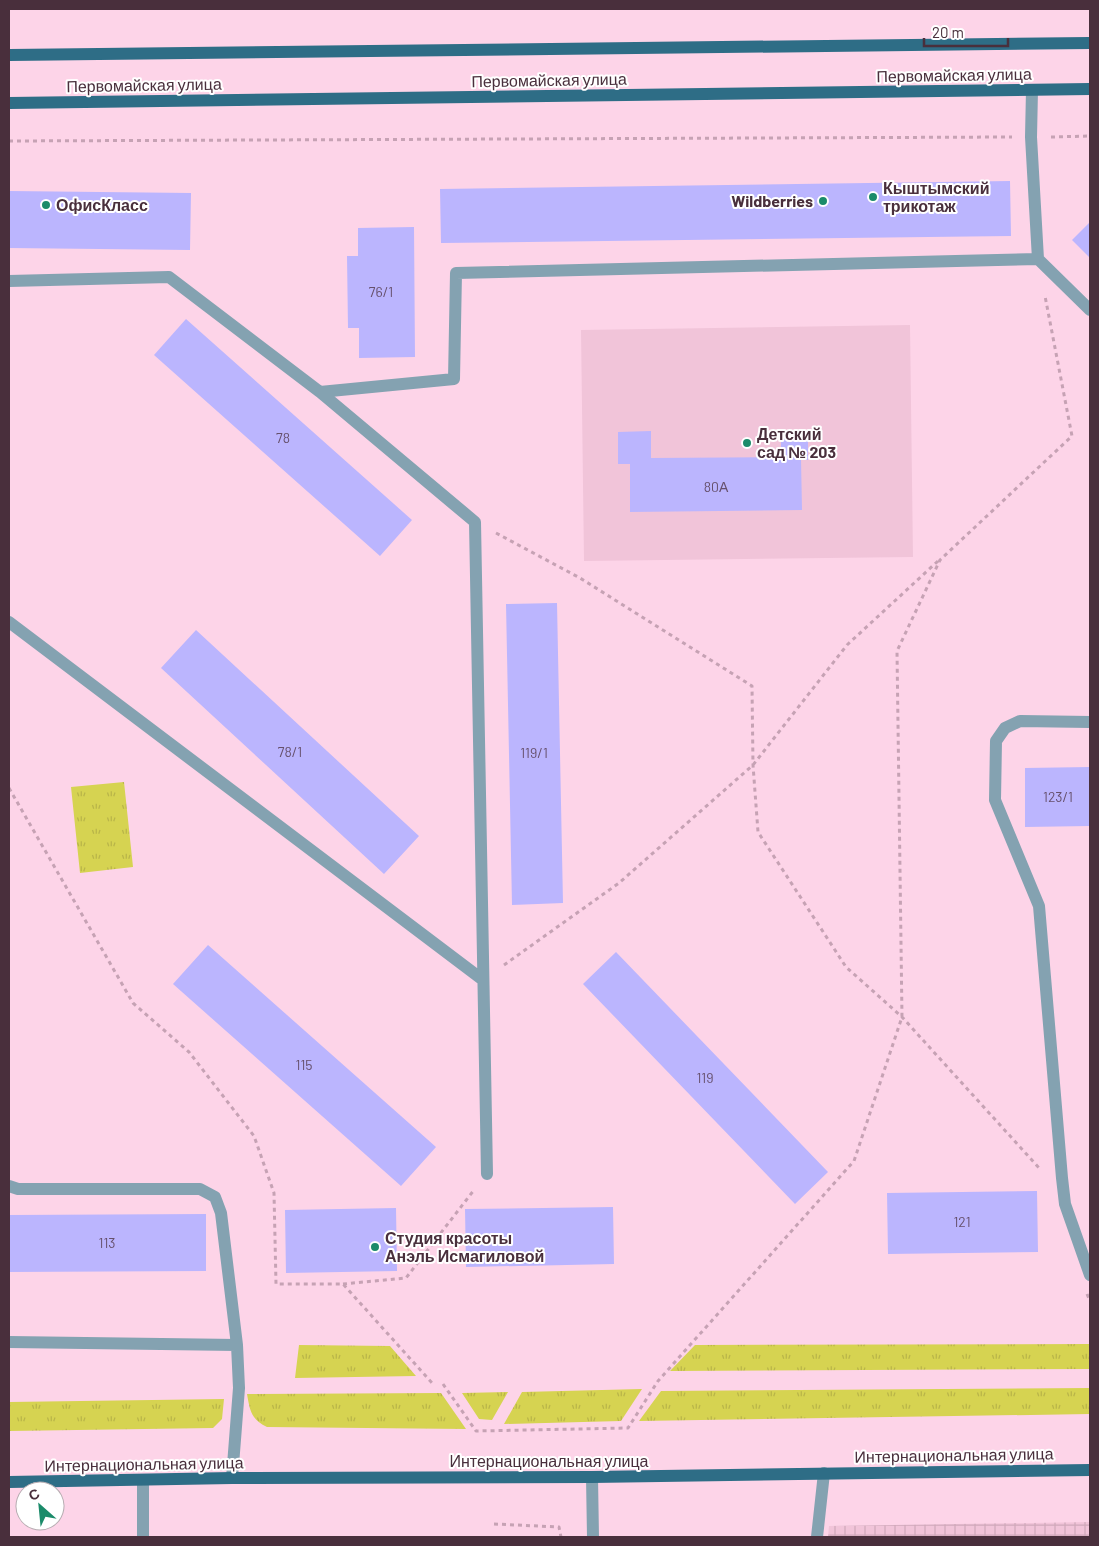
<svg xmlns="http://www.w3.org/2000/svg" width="1099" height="1546" font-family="Barlow,sans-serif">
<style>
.built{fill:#f1c4d9}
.industrial{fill:url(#industrial-grid)}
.grass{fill:url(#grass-tufts)}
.building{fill:#bbb5fe}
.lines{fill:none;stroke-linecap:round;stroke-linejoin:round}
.path{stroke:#c6a2b4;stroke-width:3;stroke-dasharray:4 4;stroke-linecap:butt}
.minor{stroke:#84a2b1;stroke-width:12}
.major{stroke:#2e6d86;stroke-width:12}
.poi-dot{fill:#1b8b6a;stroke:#fff;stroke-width:2}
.labels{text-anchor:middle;stroke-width:4;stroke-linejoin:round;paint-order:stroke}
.number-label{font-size:14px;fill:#66506c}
.street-label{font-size:16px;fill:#492f3c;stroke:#fff}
.poi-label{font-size:16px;font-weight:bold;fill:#492f3c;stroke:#fff;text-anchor:start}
</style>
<defs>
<pattern id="industrial-grid" width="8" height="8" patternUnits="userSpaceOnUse" patternTransform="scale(1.25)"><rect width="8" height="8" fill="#f1c4d9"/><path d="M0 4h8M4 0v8" fill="none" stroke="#d0a9bb"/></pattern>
<pattern id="grass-tufts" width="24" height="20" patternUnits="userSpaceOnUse" patternTransform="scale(1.25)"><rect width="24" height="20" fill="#d6d351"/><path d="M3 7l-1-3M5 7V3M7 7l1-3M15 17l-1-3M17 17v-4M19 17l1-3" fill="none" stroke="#b9b548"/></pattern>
</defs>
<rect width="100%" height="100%" fill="#fdd4e8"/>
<!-- built -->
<path class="built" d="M910,325L913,557L584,561L581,330Z"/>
<!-- industrial -->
<path class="industrial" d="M1090,1522V1537H828L829,1526Z"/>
<!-- grass -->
<path class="grass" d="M124,782L133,867L80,873L71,787Z
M1090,1344V1369L670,1371L695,1345Z
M299,1345L390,1346L416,1376L295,1378Z
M1090,1388V1414L639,1421L661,1391Z
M642,1389L621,1421L504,1424L522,1392Z
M508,1392L492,1420L479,1419L462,1393Z
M441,1393L466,1429L267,1427C251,1419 250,1411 247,1394Z
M224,1399L222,1419L213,1428L9,1431V1402Z"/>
<!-- building -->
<path class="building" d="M1010,181L1011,236L441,243L440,189Z
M9,191L191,193L190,250L9,248Z
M1090,222V258L1072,240Z
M414,227L415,357L359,358V328H348L347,256H358V228Z
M186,319L412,520L380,556L154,355Z
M781,430H808V460L801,459L802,510L630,512V464H618V432L651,431V458L781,457Z
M557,603L563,903L512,905L506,604Z
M196,630L419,836L384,874L161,668Z
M1090,767V826L1025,827V768Z
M208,945L436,1147L401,1186L173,984Z
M616,952L828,1172L795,1204L583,984Z
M1037,1191L1038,1252L888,1254L887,1193Z
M613,1207L614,1264L466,1267L465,1209Z
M396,1208L397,1271L286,1273L285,1210Z
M206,1214V1271L9,1272V1215Z"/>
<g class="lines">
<!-- path -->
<path class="path" d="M1051,137L1090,136
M9,141L1012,137
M496,533L580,578L752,686L753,765L758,832L846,967L902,1017L1040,1169
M9,788L133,1003L189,1052L254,1136L274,1193L276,1284H343L433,1384
M504,965L619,883L753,765L847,645L938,561
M343,1284L406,1278L474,1190
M1087,1294L1090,1301
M443,1384L476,1431L628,1428L658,1381L854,1161L902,1017L897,651L940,560L1072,436L1045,296
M494,1524L559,1527L561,1537"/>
<!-- minor -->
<path class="minor" d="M1032,90L1031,137L1038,259L1090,310
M9,281L169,277L320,392L454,379L456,273L1038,259
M320,392L475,522L487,1174
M9,622L483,980
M1090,722L1020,721L1005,728L996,741L995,800L1039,906L1062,1178L1065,1204L1090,1275
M9,1186L18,1189H200L215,1197L221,1213L237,1345L239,1388L232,1478
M9,1342L237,1345
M592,1477L593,1537
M143,1537V1480
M817,1537L824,1473"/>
<!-- major -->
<path class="major" d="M9,55L1090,43
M9,103L1090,89
M9,1482L232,1478L592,1477L1090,1470"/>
</g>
<!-- markers -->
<g class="poi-dot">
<circle cx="873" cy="197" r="5"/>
<circle cx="823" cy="201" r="5"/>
<circle cx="46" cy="205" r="5"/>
<circle cx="747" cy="443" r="5"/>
<circle cx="375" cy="1247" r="5"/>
</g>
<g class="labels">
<!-- number labels -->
<g class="number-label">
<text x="381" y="297">76/1</text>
<text x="283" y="443">78</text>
<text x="716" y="492">80А</text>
<text x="290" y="757">78/1</text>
<text x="534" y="758">119/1</text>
<text x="1058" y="802">123/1</text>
<text x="304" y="1070">115</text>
<text x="705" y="1083">119</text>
<text x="962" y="1227">121</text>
<text x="107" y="1248">113</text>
</g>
<!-- street labels -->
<g class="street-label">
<text transform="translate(954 75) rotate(-1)" y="6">Первомайская улица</text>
<text transform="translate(549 80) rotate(-1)" y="6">Первомайская улица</text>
<text transform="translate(144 85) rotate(-1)" y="6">Первомайская улица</text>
<text transform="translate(954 1455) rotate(-1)" y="6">Интернациональная улица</text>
<text x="549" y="1467">Интернациональная улица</text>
<text transform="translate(144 1464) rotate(-1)" y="6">Интернациональная улица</text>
</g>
<!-- poi labels -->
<g class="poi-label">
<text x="883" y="194">Кыштымский<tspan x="883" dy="18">трикотаж</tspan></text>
<text x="813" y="207" text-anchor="end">Wildberries</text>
<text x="56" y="211">ОфисКласс</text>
<text x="757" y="440">Детский<tspan x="757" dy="18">сад № 203</tspan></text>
<text x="385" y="1244">Студия красоты<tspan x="385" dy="18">Анэль Исмагиловой</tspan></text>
</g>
</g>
<!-- border -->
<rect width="1099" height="1546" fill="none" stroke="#492f3c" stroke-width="20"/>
<!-- north arrow -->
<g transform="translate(40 1506) rotate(333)"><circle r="24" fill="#ffffff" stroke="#b6acb1"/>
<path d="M0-4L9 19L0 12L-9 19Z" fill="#1b8b6a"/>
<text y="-8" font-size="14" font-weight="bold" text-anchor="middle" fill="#492f3c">С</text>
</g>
<!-- scale -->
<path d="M924 38v8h84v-8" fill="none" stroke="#492f3c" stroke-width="2.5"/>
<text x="932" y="38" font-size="15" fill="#492f3c" stroke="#ffffff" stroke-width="4" paint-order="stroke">20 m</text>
</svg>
